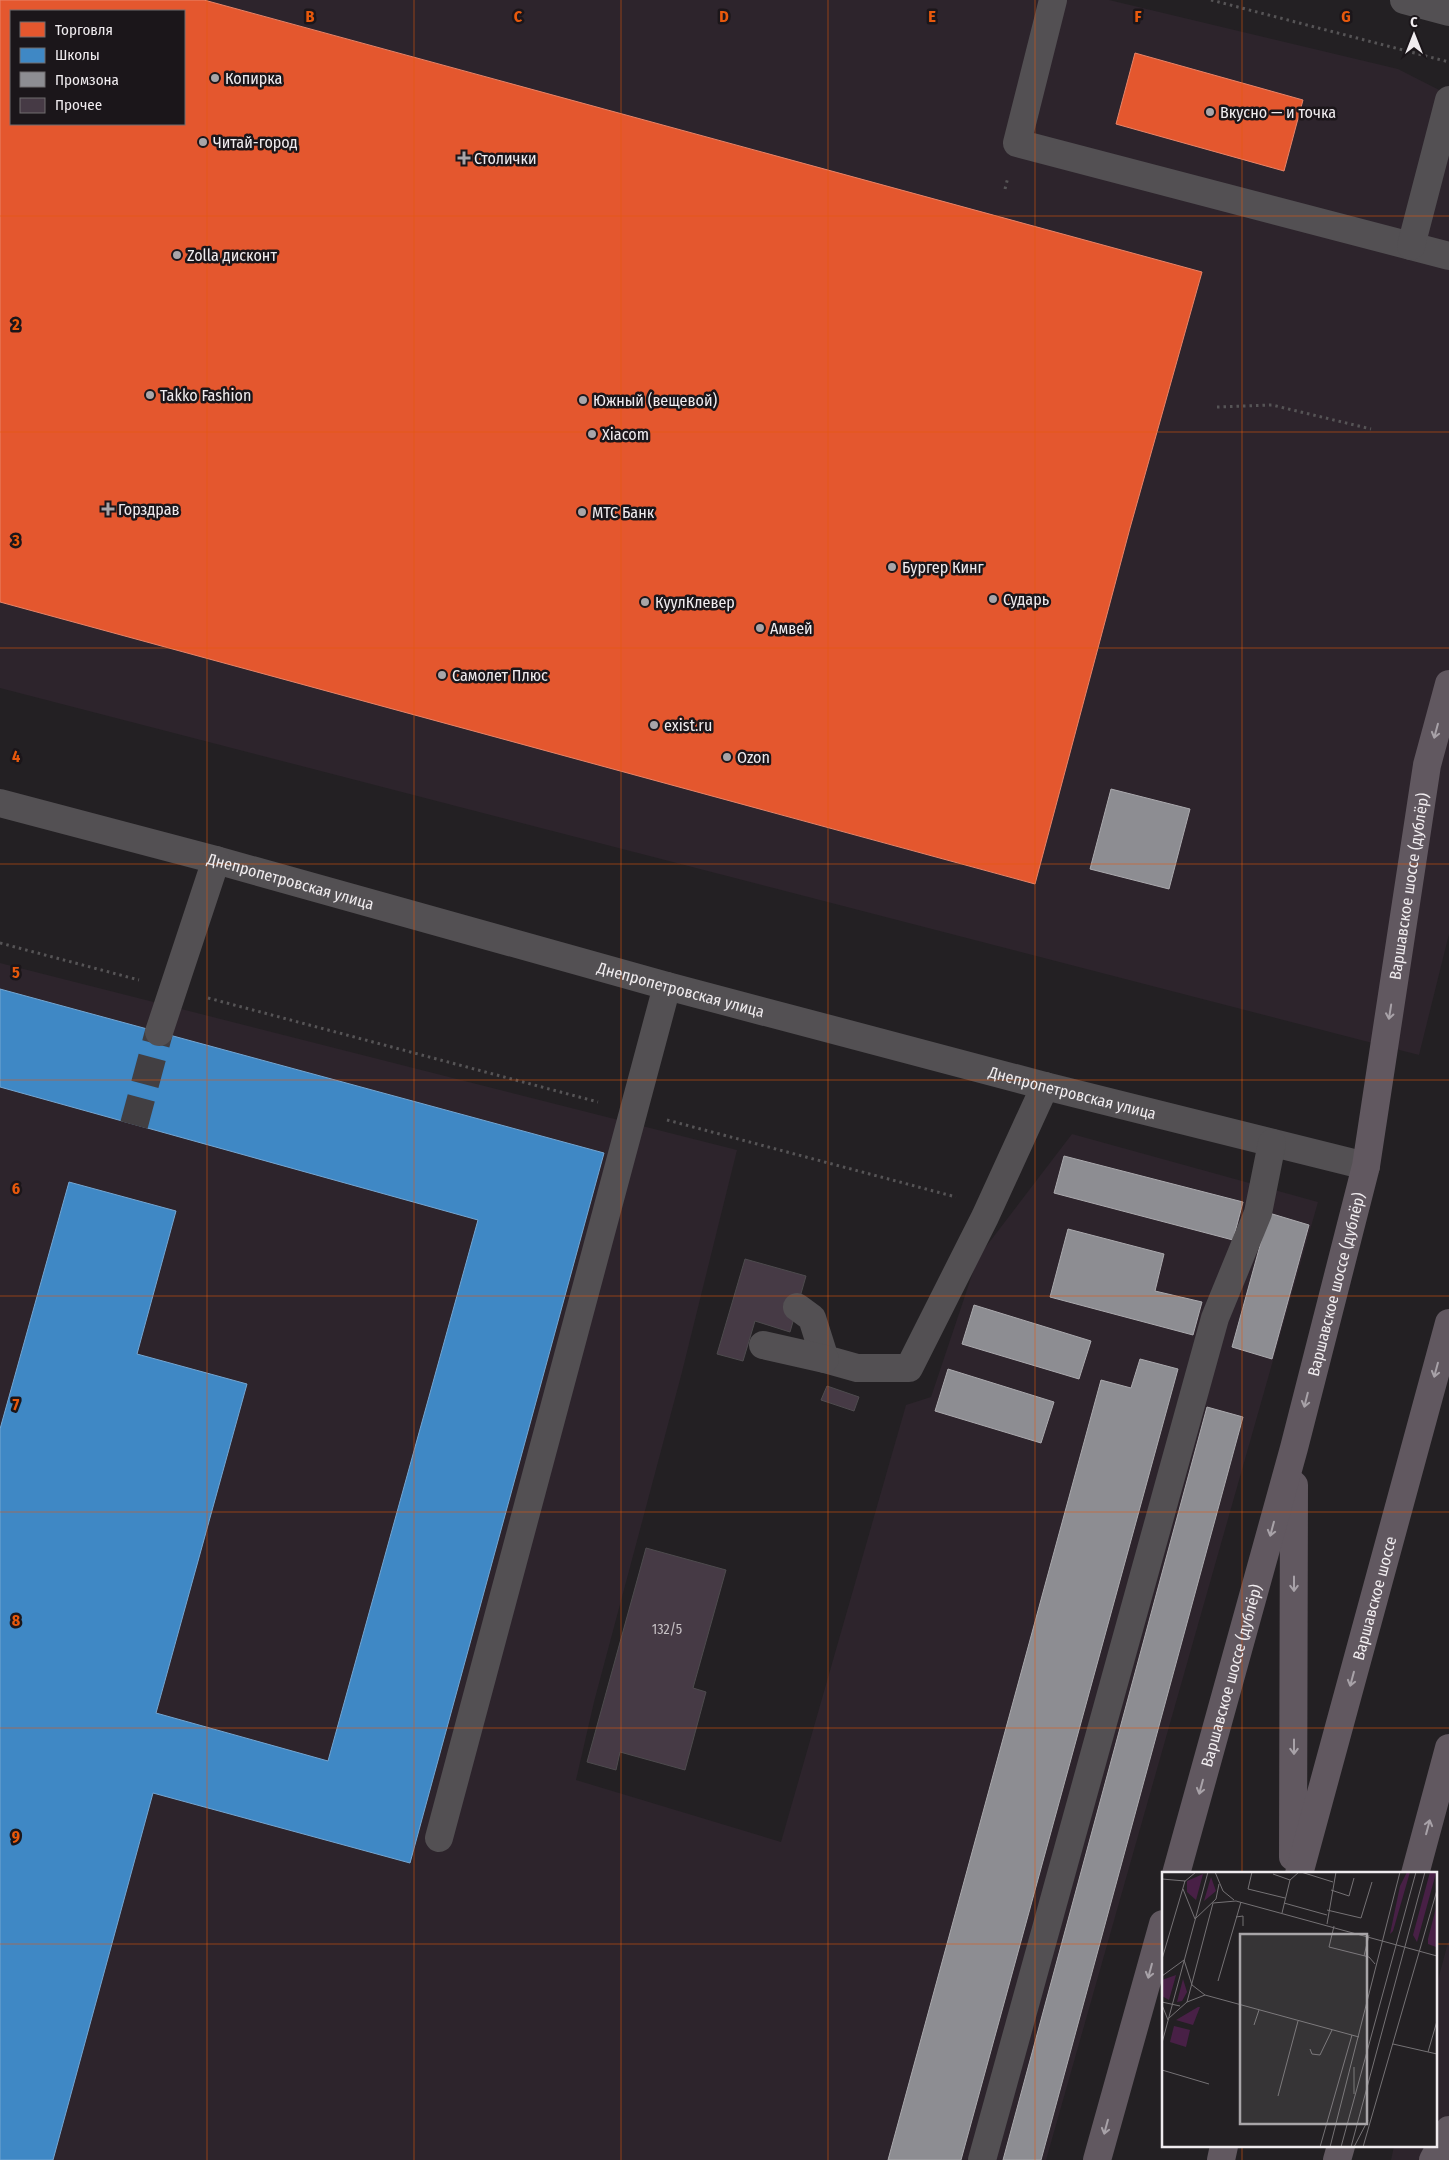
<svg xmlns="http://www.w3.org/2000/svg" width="1449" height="2160" font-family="'Fira Sans Condensed',sans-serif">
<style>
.built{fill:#2d242c;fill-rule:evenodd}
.shops{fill:#e4572e;stroke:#e88468;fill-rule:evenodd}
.schools{fill:#3f88c5;stroke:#74a6d2}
.industry{fill:#8d8d92;stroke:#abaaae}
.building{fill:#463a45;stroke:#4e4b4e}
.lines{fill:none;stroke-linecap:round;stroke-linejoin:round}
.minor-tunnel{stroke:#423f42;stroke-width:28;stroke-dasharray:28 14;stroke-linecap:butt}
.path{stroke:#565456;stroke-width:3;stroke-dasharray:2.5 4;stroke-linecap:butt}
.minor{stroke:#535053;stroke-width:28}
.major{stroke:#615860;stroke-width:28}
.oneway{stroke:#a8a2a8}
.grid{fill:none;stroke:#e8590c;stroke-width:1;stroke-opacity:0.55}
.poi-dot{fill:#a8a5a8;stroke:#1b161a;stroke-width:2}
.labels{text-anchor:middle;stroke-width:5;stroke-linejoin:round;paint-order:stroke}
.number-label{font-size:14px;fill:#c6c0c4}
.poi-label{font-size:16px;fill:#f0ecef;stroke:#1b161a;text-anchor:start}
.street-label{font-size:16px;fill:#f0ecef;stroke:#1b161a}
.inset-road{fill:none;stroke:#757275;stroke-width:1}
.view{fill:#a8a5a8;fill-opacity:0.15;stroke:#a8a5a8;stroke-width:2.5}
.inset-edge{fill:none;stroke:#f0ecef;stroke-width:2.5}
.grid-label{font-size:16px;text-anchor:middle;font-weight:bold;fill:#e8590c;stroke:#1b161a;stroke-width:5;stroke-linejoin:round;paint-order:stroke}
</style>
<rect width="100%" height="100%" fill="#232023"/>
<!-- built -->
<path class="built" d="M0,0H1109L1398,69L1449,95V934L1419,1055L0,688ZM11,11H184V124H11Z
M0,963L737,1150L682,1372L594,1702L576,1780L781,1842L906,1405L931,1397L978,1257L1072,1134L1318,1202L1046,2160H0Z
M1449,1939V2160H1391L1394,2146H1435V1991Z"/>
<!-- shops -->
<path class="shops" d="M0,0H204L1202,272L1130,528L1035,884L0,602ZM11,11H184V124H11Z
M1135,53L1303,100L1284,171L1116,124Z"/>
<!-- schools -->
<path class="schools" d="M0,989L604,1153L410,1863L153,1793L53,2160H0V1429L69,1182L176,1211L137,1354L247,1384L156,1713L328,1761L478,1220L0,1087Z"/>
<!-- industry -->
<path class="industry" d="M1111,789L1190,809L1169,889L1090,869Z
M1064,1156L1243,1202L1233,1240L1054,1193Z
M1269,1213L1309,1225L1272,1359L1232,1347Z
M1068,1229L1164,1254L1155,1291L1202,1302L1193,1335L1050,1297Z
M974,1305L1091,1341L1079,1379L962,1344Z
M1140,1359L1178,1369L961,2160H888L1101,1380L1131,1388Z
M948,1369L1054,1402L1041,1443L935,1411Z
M1207,1407L1243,1417L1041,2160H1003Z"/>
<!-- building -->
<path class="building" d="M745,1259L806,1276L790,1332L755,1321L743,1361L717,1354Z
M827,1386L859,1397L854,1411L821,1400Z
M646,1548L726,1570L693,1688L706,1692L685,1770L620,1752L616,1770L587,1762Z"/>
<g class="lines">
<!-- minor-tunnel -->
<path class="minor-tunnel" d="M134,1125L159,1032"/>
<!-- path -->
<path class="path" d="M1211,0L1449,62
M1005,189L1008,177
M1217,407L1272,405L1371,429
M0,943L139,980
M208,998L598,1102
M667,1120L956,1197"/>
<!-- minor -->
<g class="minor">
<path d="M1053,0L1017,143L1449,256"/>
<path d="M1404,0L1449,12"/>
<path d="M1411,246L1449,100"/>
<path id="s1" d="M0,803L216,860L667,986L1045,1086L1366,1166"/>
<path d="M159,1032L216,860"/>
<path d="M797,1307L812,1318L825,1359L857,1368H909L985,1217L1045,1086"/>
<path d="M763,1345L825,1359"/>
<path d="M439,1838L667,986"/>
<path d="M982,2160L1215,1318L1258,1213L1272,1143"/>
</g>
<!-- major -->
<g class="major">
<path d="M1293,1857L1294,1485"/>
<path id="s2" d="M1176,1874L1294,1448L1366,1166L1427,765L1449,684"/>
<path id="s3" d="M1299,1874L1449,1323"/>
<path d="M1415,1874L1449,1748"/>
<path d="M1097,2160L1163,1924"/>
<path d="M1221,2160L1224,2146"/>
<path d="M1337,2160L1341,2146"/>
<path d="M1433,2160L1449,2130"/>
</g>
</g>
<!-- one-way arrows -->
<defs><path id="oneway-shaft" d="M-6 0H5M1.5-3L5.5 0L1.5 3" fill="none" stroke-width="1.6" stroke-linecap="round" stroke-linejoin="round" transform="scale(1.25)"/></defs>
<g class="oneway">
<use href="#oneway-shaft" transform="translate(1436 731) rotate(105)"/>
<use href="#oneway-shaft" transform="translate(1390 1012) rotate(99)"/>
<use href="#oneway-shaft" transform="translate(1436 1370) rotate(105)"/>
<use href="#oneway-shaft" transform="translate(1306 1400) rotate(104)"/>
<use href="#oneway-shaft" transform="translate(1272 1529) rotate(105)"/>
<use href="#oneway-shaft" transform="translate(1294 1584) rotate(90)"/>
<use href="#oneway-shaft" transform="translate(1352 1679) rotate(105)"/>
<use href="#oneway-shaft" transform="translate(1294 1747) rotate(90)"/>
<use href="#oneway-shaft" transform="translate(1201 1787) rotate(105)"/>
<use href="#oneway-shaft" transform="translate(1428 1827) rotate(-75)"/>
<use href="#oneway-shaft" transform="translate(1150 1971) rotate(105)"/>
<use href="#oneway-shaft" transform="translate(1106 2127) rotate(105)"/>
</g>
<!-- grid -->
<path class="grid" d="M207,0V2160M414,0V2160M621,0V2160M828,0V2160M1035,0V2160M1242,0V1874M0,216H1449M0,432H1449M0,648H1449M0,864H1449M0,1080H1449M0,1296H1449M0,1512H1449M0,1728H1449M0,1944H1163M1435,1944H1449M1242,2146V2160"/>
<!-- markers -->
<g class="poi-dot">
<circle cx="215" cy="78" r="5"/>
<circle cx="1210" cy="112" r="5"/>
<circle cx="203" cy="142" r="5"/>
<path d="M461.5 150.5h5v5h5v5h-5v5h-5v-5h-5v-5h5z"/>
<circle cx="177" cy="255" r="5"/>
<circle cx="150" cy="395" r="5"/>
<circle cx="583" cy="400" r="5"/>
<circle cx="592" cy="434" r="5"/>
<path d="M105.5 501.5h5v5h5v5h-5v5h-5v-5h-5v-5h5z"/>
<circle cx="582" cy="512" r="5"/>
<circle cx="892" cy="567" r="5"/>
<circle cx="993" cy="599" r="5"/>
<circle cx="645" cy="602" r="5"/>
<circle cx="760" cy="628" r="5"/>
<circle cx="442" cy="675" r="5"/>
<circle cx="654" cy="725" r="5"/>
<circle cx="727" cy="757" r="5"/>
</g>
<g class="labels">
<!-- number labels -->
<g class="number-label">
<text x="667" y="1634">132/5</text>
</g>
<!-- poi labels -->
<g class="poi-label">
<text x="225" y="84">Копирка</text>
<text x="1220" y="118">Вкусно — и точка</text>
<text x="213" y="148">Читай-город</text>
<text x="474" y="164">Столички</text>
<text x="187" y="261">Zolla дисконт</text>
<text x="160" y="401">Takko Fashion</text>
<text x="593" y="406">Южный (вещевой)</text>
<text x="602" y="440">Xiacom</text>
<text x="118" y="515">Горздрав</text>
<text x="592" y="518">МТС Банк</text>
<text x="902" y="573">Бургер Кинг</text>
<text x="1003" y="605">Сударь</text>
<text x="655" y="608">КуулКлевер</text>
<text x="770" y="634">Амвей</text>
<text x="452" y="681">Самолет Плюс</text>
<text x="664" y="731">exist.ru</text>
<text x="737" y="763">Ozon</text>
</g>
<!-- street labels -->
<g class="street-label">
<text dy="6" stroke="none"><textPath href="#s1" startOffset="301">Днепропетровская улица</textPath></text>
<text dy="6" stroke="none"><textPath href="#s2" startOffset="1016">Варшавское шоссе (дублёр)</textPath></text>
<text dy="6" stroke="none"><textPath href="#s1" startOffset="706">Днепропетровская улица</textPath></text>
<text dy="6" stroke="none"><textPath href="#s1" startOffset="1111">Днепропетровская улица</textPath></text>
<text dy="6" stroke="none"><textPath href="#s2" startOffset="611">Варшавское шоссе (дублёр)</textPath></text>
<text dy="6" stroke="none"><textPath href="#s3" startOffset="286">Варшавское шоссе</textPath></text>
<text dy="6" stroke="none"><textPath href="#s2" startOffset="206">Варшавское шоссе (дублёр)</textPath></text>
</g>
</g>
<!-- overview -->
<g transform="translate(1162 1872)">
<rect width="275" height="275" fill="#232023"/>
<path d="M245,0H248L231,59L228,62L238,14ZM268,0L274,1L255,70L251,63ZM41,2L34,28L25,20V9ZM49,5L54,19L42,29ZM275,32V75H274L266,72V67ZM14,103L7,128L0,124V108ZM21,107L25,120L20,129L15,130ZM36,135H38L31,153L14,148ZM12,154L28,158L24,175L8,170Z" fill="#482046"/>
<path class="inset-road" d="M53,0L61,19L72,28M90,0L86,17L123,26M139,0L171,10M111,2L128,8M0,7L23,9M22,10L34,0M21,17L33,47M169,18L187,24L192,6M51,31L74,29L275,84M122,31L165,43M165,38L199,46L210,10M120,41L128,8L137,0M74,45L81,44V54M33,47L54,27L57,12M165,52L174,0M172,54L167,75L207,85L213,92M202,84L207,63M0,87L23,9M22,88L30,113L43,123L197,165M0,104L22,88M56,109L79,30M0,130L18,134M25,130L51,31M0,133L6,148M7,146L25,130L43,123M92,153L97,138M0,171L46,0M231,172L275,182M148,177L150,182L158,183L170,158M266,180L275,149V121M0,198L47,212M192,222V195M116,224L136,149M158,275L190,163M168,275L238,0M179,275L254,0M189,275L263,0M192,275L206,248M201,275L275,18"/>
<path class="view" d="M78,62H205V252H78Z"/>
<rect width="275" height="275" class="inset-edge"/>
</g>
<g class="grid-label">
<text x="310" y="22">B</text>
<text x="518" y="22">C</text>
<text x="724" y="22">D</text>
<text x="932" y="22">E</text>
<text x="1138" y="22">F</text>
<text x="1346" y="22">G</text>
<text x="16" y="330">2</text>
<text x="16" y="546">3</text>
<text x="16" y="762">4</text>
<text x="16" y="978">5</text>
<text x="16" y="1194">6</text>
<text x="16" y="1410">7</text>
<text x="16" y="1626">8</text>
<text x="16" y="1842">9</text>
</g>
<!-- legend -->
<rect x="10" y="10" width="175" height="115" fill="#1b161a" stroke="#706c6f"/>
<rect x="20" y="22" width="25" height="15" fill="#e4572e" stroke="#706c6f"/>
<text x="55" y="35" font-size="15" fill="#f0ecef">Торговля</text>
<rect x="20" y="48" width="25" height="15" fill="#3f88c5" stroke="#706c6f"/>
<text x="55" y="60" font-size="15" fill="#f0ecef">Школы</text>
<rect x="20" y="72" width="25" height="15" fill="#8d8d92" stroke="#706c6f"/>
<text x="55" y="85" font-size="15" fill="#f0ecef">Промзона</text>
<rect x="20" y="98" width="25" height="15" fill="#463a45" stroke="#706c6f"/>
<text x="55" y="110" font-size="15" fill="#f0ecef">Прочее</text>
<!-- north arrow -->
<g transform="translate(1414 35)" stroke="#1b161a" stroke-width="4" paint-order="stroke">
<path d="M0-4L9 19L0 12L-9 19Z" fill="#f0ecef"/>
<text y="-8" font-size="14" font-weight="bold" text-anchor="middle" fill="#f0ecef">С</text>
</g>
</svg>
